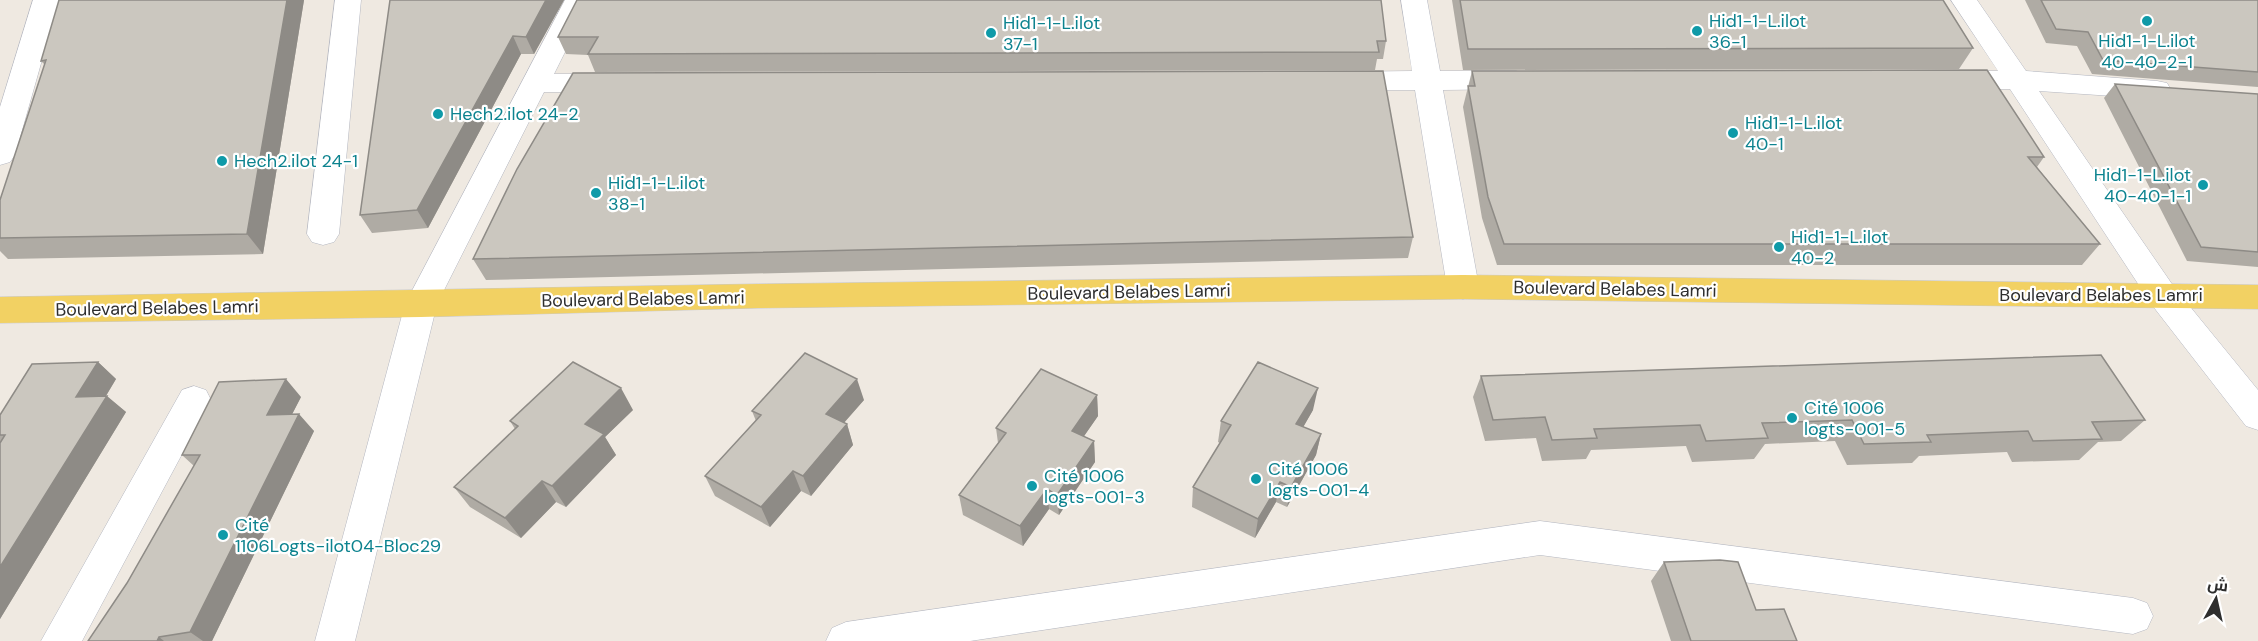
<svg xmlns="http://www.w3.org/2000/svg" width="2258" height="641" font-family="'DM Sans',Cairo,sans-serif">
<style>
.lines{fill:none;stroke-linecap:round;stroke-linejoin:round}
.minor-casing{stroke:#b4b7c1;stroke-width:1}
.major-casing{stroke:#c9c9c9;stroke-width:1}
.minor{fill:#fff;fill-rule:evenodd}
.major{fill:#f2d163;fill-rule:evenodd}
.wall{fill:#afaba4}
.shaded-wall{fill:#8e8b86}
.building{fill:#cbc7bf;stroke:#8e8b86;stroke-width:1.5}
.culture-dot{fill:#0f9aa8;stroke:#fff;stroke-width:2}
.labels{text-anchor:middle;stroke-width:4.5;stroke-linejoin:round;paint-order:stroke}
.culture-label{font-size:18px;fill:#0d838f;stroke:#fff;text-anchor:start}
.street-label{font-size:18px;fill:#2e2e2e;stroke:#fff}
</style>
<rect width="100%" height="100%" fill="#efe9e1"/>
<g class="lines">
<!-- minor casing -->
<g class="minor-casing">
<path id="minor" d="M33,0H59L15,155L10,162L0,165V107Z
M335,0H361L339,234L334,242L323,245L312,242L307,234Z
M565,0H591L554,74H613L623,77L627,83L623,89L613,92H544L437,304L355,641H315L405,304Z
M1401,0H1427L1440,71H1516L1526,74L1530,80L1526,86L1516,89L1443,90L1479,287L1474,296L1463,299L1452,296L1447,287L1415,90H1339L1329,87L1325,81L1329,75L1339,72L1412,71Z
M1951,0H1977L2026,71L2157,81L2167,83L2171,90L2167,97L2157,99L2039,91L2174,287L2258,390V430L2246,426L2152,305L2010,89H1948L1938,86L1934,80L1938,74L1948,71H1998Z
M194,386L206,390L211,400L82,641H41L182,390Z
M1540,521L2133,598L2147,603L2153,616L2147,629L2133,634L1540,555L970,641H826L832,628L846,622Z"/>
</g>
<!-- major casing -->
<g class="major-casing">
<path id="major" d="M1463,275L2258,285V309L1463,299L758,308L421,317L0,323V297L758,284Z"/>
</g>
<!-- minor -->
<use href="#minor" class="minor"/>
<!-- major -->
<use href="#major" class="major"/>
</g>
<!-- wall -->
<path class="wall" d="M304,0L263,254L8,259L0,251V200L45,65L41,61Z
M390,0H564L534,54H521L428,228L372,233L360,215Z
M1452,0H1943L1973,48L1959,69L1463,70Z
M2025,0H2258V87L2092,74L2077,46L2046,43Z
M558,37L1386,41L1383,59H1377L1375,70L595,72L588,55L566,54Z
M1472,71L2044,157L2037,167L2100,244L2082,265H1497L1482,218L1463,107Z
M2115,84L2258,94V267L2187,261L2104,98Z
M1413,237L1408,258L486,280L473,259Z
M98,362L116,379L106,396L126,412L0,619V415Z
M1481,376L2145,420L2121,441L2098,442L2079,460L2012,462L2007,452L1919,456L1912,463L1847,465L1835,441L1765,444L1754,459L1692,462L1686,446L1591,450L1586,459L1542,461L1536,438L1485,441L1473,397Z
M1097,395L1098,416L1084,436L1094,441L1095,462L1059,515L1049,509L1023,546L963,515L959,495L998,443L996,428Z
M301,397L292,414L314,431L212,641H88L127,583L194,466L182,455Z
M864,400L844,423L847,424L853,445L811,496L801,491L770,527L715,496L705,476L756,421L752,411Z
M633,410L605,437L616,455L566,507L556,502L521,538L470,507L454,487L515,429L510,421Z
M1313,410L1303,427L1321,434L1316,455L1287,507L1276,502L1255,538L1192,507L1193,487L1220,443L1218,442L1221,421Z
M1664,562L1756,610L1797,641H1671L1651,581Z"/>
<!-- shaded-wall -->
<path class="shaded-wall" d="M287,0H304L263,254L247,234Z
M546,0H564L534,54L526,37Z
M513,36L521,54L428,228L417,210Z
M98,362L116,379L95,414L76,397Z
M286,379L301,397L283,432L267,415Z
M857,379L864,400L833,435L826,414Z
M621,388L633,410L605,437L616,455L566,507L552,486L585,424Z
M1318,388L1313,410L1293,445L1296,424Z
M1097,395L1098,416L1073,452L1072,431Z
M107,396L126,412L0,619V567Z
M299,414L314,431L212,641H203L190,632Z
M847,424L853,445L811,496L803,476Z
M1321,434L1316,455L1287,507L1291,487Z
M1094,441L1095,462L1059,515L1057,495Z
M793,471L801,491L770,527L761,507Z
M542,481L556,502L521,538L505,518Z
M1280,482L1276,502L1255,538L1258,519Z
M1047,489L1049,509L1023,546L1020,526Z
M159,637L164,641H157Z"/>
<!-- building -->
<path class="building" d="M59,0H287L247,234L0,238V200L46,60L41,61Z
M390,0H546L526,37L513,36L417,210L360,215Z
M577,0H1381L1386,41H1377L1379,52L588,54L598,37H558Z
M1460,0H1943L1973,48L1468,49Z
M2041,0H2258V72L2103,60L2088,32L2056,29Z
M1987,70L2044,157H2028L2100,244H1504L1488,197L1468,86H1475L1472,71Z
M1383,71L1413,237L473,259L517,169L573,73Z
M2115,84L2258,94V252L2201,247Z
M805,353L857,379L826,414L847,424L803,476L793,471L761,507L705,476L761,415L752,411Z
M2101,355L2145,420L2092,422L2102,439L2033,441L2028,431L1927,435L1931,442L1864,444L1852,420L1762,423L1768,438L1706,441L1700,425L1594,429L1597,438L1552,440L1545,417L1493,420L1481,376Z
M98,362L76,397L107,396L0,567V443L5,435H0V415L32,364Z
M573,362L621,388L585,424L604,434L552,486L542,481L505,518L454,487L518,426L510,421Z
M1258,362L1318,388L1296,424L1321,434L1291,487L1280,482L1258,519L1193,487L1231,425L1221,421Z
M1041,369L1097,395L1072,431L1094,441L1057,495L1047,489L1020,526L959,495L1006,433L996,428Z
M286,379L267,415L299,414L190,632L159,637L157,641H88L127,583L200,455H182L219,382Z
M1720,560L1738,562L1756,610L1784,609L1797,641H1691L1664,562Z"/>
<!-- markers -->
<g class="culture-dot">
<circle cx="2147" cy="21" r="6"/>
<circle cx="1697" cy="31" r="6"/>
<circle cx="991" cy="33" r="6"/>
<circle cx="438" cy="114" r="6"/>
<circle cx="1733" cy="133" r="6"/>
<circle cx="222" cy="161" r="6"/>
<circle cx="2203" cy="185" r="6"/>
<circle cx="596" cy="193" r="6"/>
<circle cx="1779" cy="247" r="6"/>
<circle cx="1792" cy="418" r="6"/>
<circle cx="1256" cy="479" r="6"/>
<circle cx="1032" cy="486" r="6"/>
<circle cx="223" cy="535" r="6"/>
</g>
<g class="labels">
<!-- culture labels -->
<g class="culture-label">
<text x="1709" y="27">Hid1-1-L.ilot<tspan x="1709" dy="21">36-1</tspan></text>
<text x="1003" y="29">Hid1-1-L.ilot<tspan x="1003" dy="21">37-1</tspan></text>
<text x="2147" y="47" text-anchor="middle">Hid1-1-L.ilot<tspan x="2147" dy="21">40-40-2-1</tspan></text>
<text x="450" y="120">Hech2.ilot 24-2</text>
<text x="1745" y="129">Hid1-1-L.ilot<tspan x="1745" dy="21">40-1</tspan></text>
<text x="234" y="167">Hech2.ilot 24-1</text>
<text x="2191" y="181" text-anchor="end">Hid1-1-L.ilot<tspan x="2191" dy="21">40-40-1-1</tspan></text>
<text x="608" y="189">Hid1-1-L.ilot<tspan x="608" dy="21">38-1</tspan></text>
<text x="1791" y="243">Hid1-1-L.ilot<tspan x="1791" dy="21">40-2</tspan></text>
<text x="1804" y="414">Cité 1006<tspan x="1804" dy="21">logts-001-5</tspan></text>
<text x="1268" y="475">Cité 1006<tspan x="1268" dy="21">logts-001-4</tspan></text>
<text x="1044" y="482">Cité 1006<tspan x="1044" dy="21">logts-001-3</tspan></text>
<text x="235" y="531">Cité<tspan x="235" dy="21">1106Logts-ilot04-Bloc29</tspan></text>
</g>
<!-- street labels -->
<g class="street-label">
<text transform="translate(1615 289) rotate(1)" y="6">Boulevard Belabes Lamri</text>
<text transform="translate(1129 292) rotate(-1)" y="6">Boulevard Belabes Lamri</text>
<text x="2101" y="301">Boulevard Belabes Lamri</text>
<text transform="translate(643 299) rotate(-1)" y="6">Boulevard Belabes Lamri</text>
<text transform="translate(157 308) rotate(-1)" y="6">Boulevard Belabes Lamri</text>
</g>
</g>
<!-- north arrow -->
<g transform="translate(2216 599) rotate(8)" stroke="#ffffff" stroke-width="4.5" paint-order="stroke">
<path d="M0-4.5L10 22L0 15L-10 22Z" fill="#2e2e2e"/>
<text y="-9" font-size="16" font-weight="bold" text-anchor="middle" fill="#2e2e2e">ش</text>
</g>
</svg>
